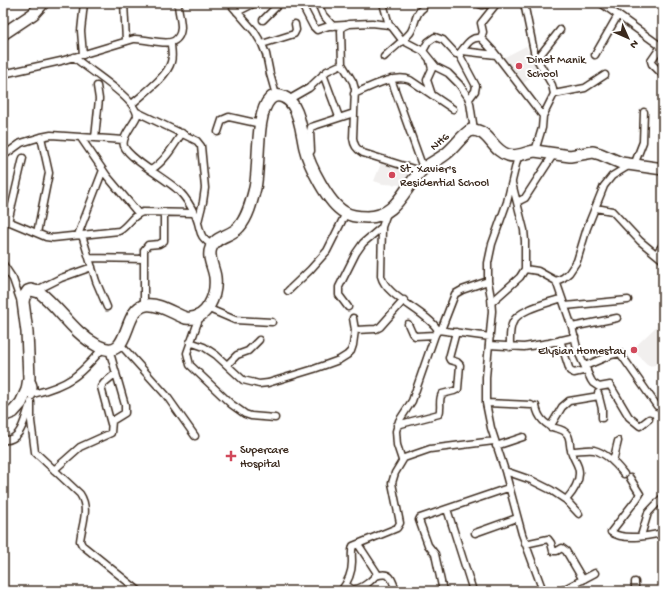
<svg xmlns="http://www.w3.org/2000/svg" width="666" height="594" font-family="'Gochi Hand',sans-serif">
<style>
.built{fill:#f1efee}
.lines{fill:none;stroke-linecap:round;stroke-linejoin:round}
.street-casing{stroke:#3b2a1e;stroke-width:9}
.highway-casing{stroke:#3b2a1e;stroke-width:14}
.street{stroke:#fff;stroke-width:6}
.highway{stroke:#fff;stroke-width:11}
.poi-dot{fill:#d1495b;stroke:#fff;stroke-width:1.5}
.labels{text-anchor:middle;stroke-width:4;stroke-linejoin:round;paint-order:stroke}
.poi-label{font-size:12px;fill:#3b2a1e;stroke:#fff;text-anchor:start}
.street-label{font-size:12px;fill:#3b2a1e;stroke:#fff}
</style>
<rect width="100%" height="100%" fill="#fff"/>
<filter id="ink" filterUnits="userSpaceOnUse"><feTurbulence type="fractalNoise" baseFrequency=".025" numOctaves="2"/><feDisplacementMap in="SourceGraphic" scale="8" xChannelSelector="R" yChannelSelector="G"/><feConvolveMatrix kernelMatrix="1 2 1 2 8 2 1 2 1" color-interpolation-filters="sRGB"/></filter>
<g filter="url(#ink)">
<!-- built -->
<path class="built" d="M526,46L538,72L517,88L499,60Z
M382,161L412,169L402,185L383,184L374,181Z
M663,320V355L655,365L649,366L637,354V345Z"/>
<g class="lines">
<!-- street casing -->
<g class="street-casing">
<path id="street" d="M124,3L126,40
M231,3L233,7L254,31L262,44L266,54L270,74L276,95
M301,3L313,26L317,30L329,26L345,25
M318,3L323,15L333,26
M383,3L389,25
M476,3L482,5L491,3
M524,3L535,56L552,85L554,94L543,116L542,128L535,151
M601,3L659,45L660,48L651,61L652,64L663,75
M237,12L255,3
M263,20L280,3
M481,38L483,32L481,23L497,3
M262,44L294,34L296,30L295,24
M423,51L428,42L435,37L443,40L456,54H459C466,46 470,36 481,38L494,52L543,116
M462,51L496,55
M459,54L476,86L475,91L469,99
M83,55L81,31L84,3
M595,55L618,15
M74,57C88,70 137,99 137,116C134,124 121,137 124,146C129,159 168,180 179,191C186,198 192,208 196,217C202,232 197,235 212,245
M384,57C392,49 402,42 410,33C416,25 414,14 423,8
M537,59L560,30
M430,61L432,69L427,80L432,95
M3,74L61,61L134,39C151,38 179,53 181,28C181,19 178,11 178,3
M323,74L339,117
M391,79L423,168
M354,94C368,88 395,73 410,80L453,109
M554,94L585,88L605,75
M288,100L309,88L327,71L342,64
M132,104C143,94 167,77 171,62C173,56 171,49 171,43
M137,112L197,141L201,146L205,188L203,202L198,222
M218,132L222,120L229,117L261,124
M81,138L107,176L138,213
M95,138L99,99L97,86
M3,156L21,143L41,137L51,135L124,140
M307,156L311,151L310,131L311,127L354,113
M518,156L507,202L492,244L488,263V281L491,298L492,311L486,377V403L491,428L505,471L522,534L543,591
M634,165L643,142L644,112
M151,170C165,161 173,147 182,133
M420,171L363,153C356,149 354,145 353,138L355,89L353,82L342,64L341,31L342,27L349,24L372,23L389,25L392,27L402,40L423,51L436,67L448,73L459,84L468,97L470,103L474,130
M517,202L525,198L553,155
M596,208L612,211L640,241L663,260
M387,213L382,227L381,276C386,297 426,311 438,330
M3,219L46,237L53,238L119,231C128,226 133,214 143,212L194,213
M8,222L23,158
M37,233L49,173L41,137
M78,235L103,170
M82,235L96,281L107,307
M656,254L663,245
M89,258L144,259
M3,264L13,279L21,302
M525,269L538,271L556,281L563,278L569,273L577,261L587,228L604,186L612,176L630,165
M556,281L572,327L578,352L591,380L593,383L599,387L610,385L629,417L640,426L649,419
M35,291L61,278L92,267
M288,291L310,270L327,251L346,213
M492,302L520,277L525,269V241L524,230L512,183
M144,306V250L148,245L159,244L164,241V212
M565,306L628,300
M348,307L339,295V287L356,253L363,243L382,227
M207,308L235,320L272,322
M200,316L187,353L190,365L231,404L245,414L251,416L275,418
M408,324L412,333L415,336L435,335
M572,327L617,318
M355,330L376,329L380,327L404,300
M441,330L455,294L462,290L488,281
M560,340L570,371L574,373L587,370
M190,342L204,347L216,355L243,380L259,384L268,383L314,369L339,360L347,355L351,351L353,345L355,330L353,318
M120,344L166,395L195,436
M489,345L524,347L549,343L575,337
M510,347C510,339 509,329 513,322C519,309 549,303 562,298
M227,365L237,355L248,351L259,340
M585,366L611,355L620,353L657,406H659L663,404
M29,378C35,384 34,389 32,396
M598,393L602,409V418
M33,394C69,385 79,376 103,348
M31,402V421L35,452L80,494C90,509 82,524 80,541L82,545L139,591
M486,403L531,405
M536,406C538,417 545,425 555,428C559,429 564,430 566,433C571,437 569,445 571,450C572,456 576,461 578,467C582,479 574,491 566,500
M111,424L101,387L104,383L116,373
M397,425L439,414C442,408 438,400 442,394L454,391L458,389L460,365L457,362L450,360L449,358L456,332
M550,427L562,407L569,401L599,396
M3,440C21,442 24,420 29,407
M496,446L523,437
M571,451C578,451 587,449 594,450C606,453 617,465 624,474
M402,460L397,445L396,431L399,421L412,401L435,335L438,330L490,337
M613,462L618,441
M54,470L80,447L111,433L112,421L125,413V405L109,349
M505,471L531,480L551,490L566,500L579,514
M630,478L640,494L636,500L611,532C624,541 648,536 663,533
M447,509L473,591
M475,533L517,518
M641,536L648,513L663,497
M525,544L548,539L551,543L553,551H557L562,548L566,551L583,580
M376,576C391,571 392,579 396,591
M346,585C349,587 352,590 355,589C362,589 374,579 377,573L358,544
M341,591C348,582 352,573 352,562C352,556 351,551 353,546L397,528L400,523L392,483L395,473L404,458L430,449L494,441
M443,591L435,554L428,545L419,520L420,518L508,488
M561,591L595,573
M635,591V582"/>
</g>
<!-- highway casing -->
<g class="highway-casing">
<path id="highway" d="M3,34L33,14L43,3
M3,415H5L13,412L21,403L27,390L29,378L27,332L23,302L24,297L28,291L31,290L39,292C60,308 73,333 98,346C132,363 121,309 146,305C159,303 174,314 186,318C207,321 217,295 215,277C214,268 207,257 211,248C215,236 232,236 239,227C248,217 252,200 255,188C260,166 255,114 270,99C278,91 290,99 294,107C301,119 302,135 305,148C309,165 328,203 344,212C350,216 359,217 367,217C396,217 403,190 420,172C427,164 439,160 447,153C456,146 461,136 471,130C489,129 492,151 508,155C517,158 526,152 535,151L570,156L593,152L600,154L621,163L663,169"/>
</g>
<!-- street -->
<use href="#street" class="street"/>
<!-- highway -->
<use href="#highway" class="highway"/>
</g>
</g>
<!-- markers -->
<g class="poi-dot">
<circle cx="519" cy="66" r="4"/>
<circle cx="392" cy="175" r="4"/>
<circle cx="634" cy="350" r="4"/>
<path d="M229 450h4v4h4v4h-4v4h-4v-4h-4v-4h4z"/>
</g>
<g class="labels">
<!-- poi labels -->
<g class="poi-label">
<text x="527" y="63">Dinet Manik<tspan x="527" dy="14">School</tspan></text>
<text x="400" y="172">St. Xavier's<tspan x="400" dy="14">Residential School</tspan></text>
<text x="626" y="354" text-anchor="end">Elysian Homestay</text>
<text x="240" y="453">Supercare<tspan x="240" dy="14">Hospital</tspan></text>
</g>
<!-- street labels -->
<g class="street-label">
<text transform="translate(439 141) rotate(-41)" y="4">NH6</text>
</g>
</g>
<!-- margin -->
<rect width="666" height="594" fill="none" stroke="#fff" stroke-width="16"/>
<rect x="8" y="8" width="650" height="578" fill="none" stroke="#3b2a1e" stroke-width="1.5" filter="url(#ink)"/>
<!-- north arrow -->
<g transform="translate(628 38) rotate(135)" stroke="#ffffff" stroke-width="3" paint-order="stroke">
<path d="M0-3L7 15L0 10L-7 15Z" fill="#3b2a1e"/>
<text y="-6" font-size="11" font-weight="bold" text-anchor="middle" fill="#3b2a1e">N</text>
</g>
</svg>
